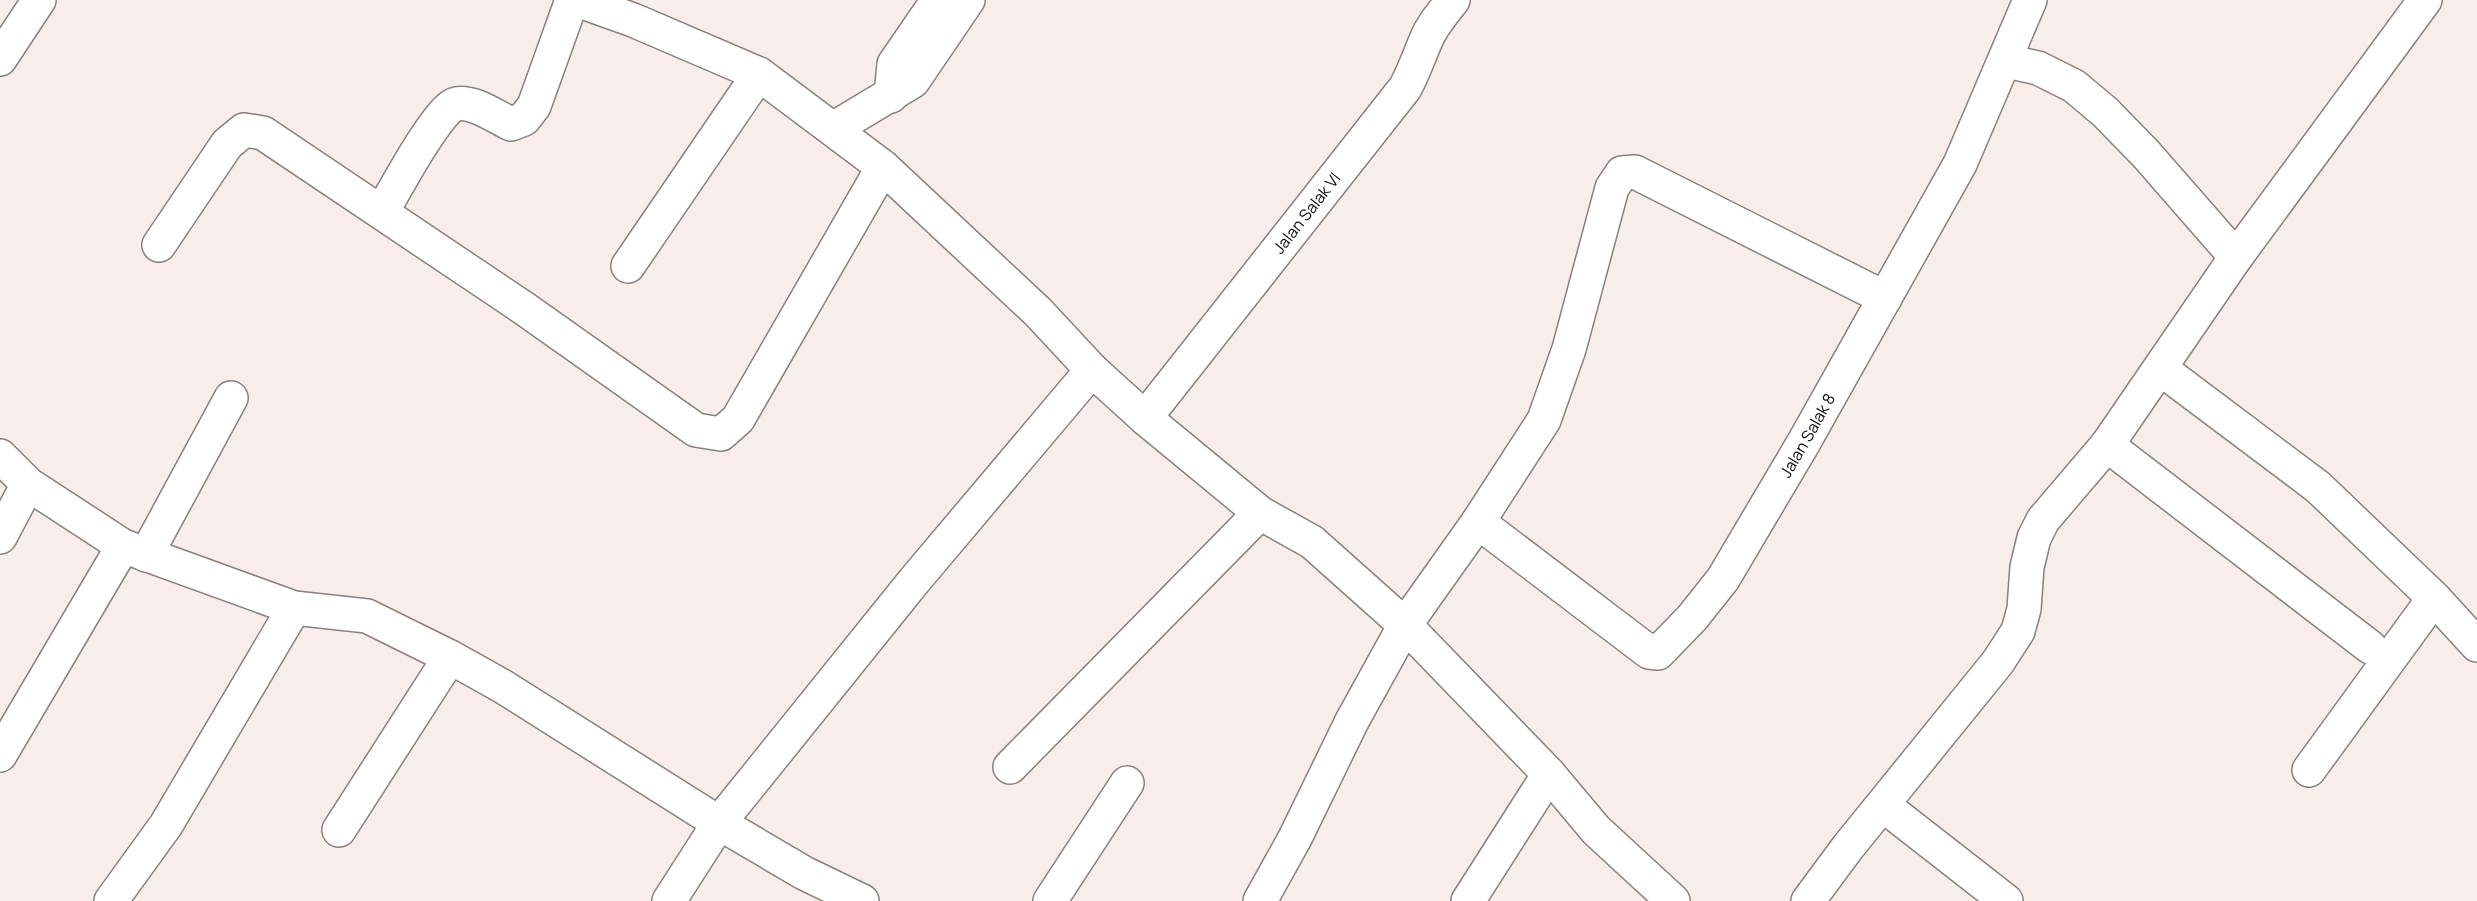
<svg xmlns="http://www.w3.org/2000/svg" width="2477" height="901" font-family="Manrope,sans-serif">
<style>
.lines{fill:none;stroke-linecap:round;stroke-linejoin:round}
.minor-casing{stroke:#89817e;stroke-width:36}
.minor{stroke:#fff;stroke-width:33}
.labels{text-anchor:middle;stroke-width:4.5;stroke-linejoin:round;paint-order:stroke}
.street-label{font-size:16px;fill:#100d0c;stroke:#fffdfc}
</style>
<rect width="100%" height="100%" fill="#f7eeeb"/>
<g class="lines">
<!-- minor casing -->
<g class="minor-casing">
<g id="minor">
<path d="M577,0L633,20L759,74L883,167L1038,312L1092,370L1145,418L1260,513L1312,542L1405,625L1549,774L1596,830L1673,901"/>
<path d="M0,59L39,0"/>
<path d="M2006,61L2038,68L2074,86L2105,112L2146,154L2236,257"/>
<path d="M891,96L894,64L938,0"/>
<path d="M833,129L913,81L968,0"/>
<path d="M382,212C393,193 439,107 456,104C473,100 496,117 511,124L524,119L534,106L572,0"/>
<path d="M159,245L227,144L244,130L263,133L525,309L696,430L721,434L738,419L883,167"/>
<path d="M628,266L759,74"/>
<path d="M2161,369L2318,487L2434,598L2477,645"/>
<path id="s1" d="M1145,418L1405,88C1414,72 1419,56 1426,40C1432,25 1443,13 1453,0"/>
<path d="M2107,445L2370,647"/>
<path d="M0,456L28,484L123,546L294,608L367,616L450,657L502,686L719,823L804,873L862,901"/>
<path id="s2" d="M1478,522L1649,652L1658,653L1692,618L1723,579L1804,442L1960,164L2030,0"/>
<path d="M0,537L28,484"/>
<path d="M146,555L231,398"/>
<path d="M0,755L123,546"/>
<path d="M1010,767L1260,513"/>
<path d="M2309,770L2434,598"/>
<path d="M1883,805L2006,901"/>
<path d="M339,830L450,657"/>
<path d="M111,901L166,825L294,608"/>
<path d="M669,901L719,823L914,581L1092,370"/>
<path d="M1050,901L1127,783"/>
<path d="M1260,901L1295,838L1352,721L1405,625L1478,522L1544,420L1569,349L1612,188L1622,173L1635,172L1885,298"/>
<path d="M1468,901L1549,774"/>
<path d="M1808,901L1848,847L1998,662L2018,631L2024,609L2027,567L2034,538L2043,520L2107,445L2236,257L2425,0"/>
</g>
</g>
<!-- minor -->
<use href="#minor" class="minor"/>
</g>
<g class="labels">
<!-- street labels -->
<g class="street-label">
<text dy="6" stroke="none"><textPath href="#s1" startOffset="261">Jalan Salak VI</textPath></text>
<text dy="6" stroke="none"><textPath href="#s2" startOffset="489">Jalan Salak 8</textPath></text>
</g>
</g>
</svg>
